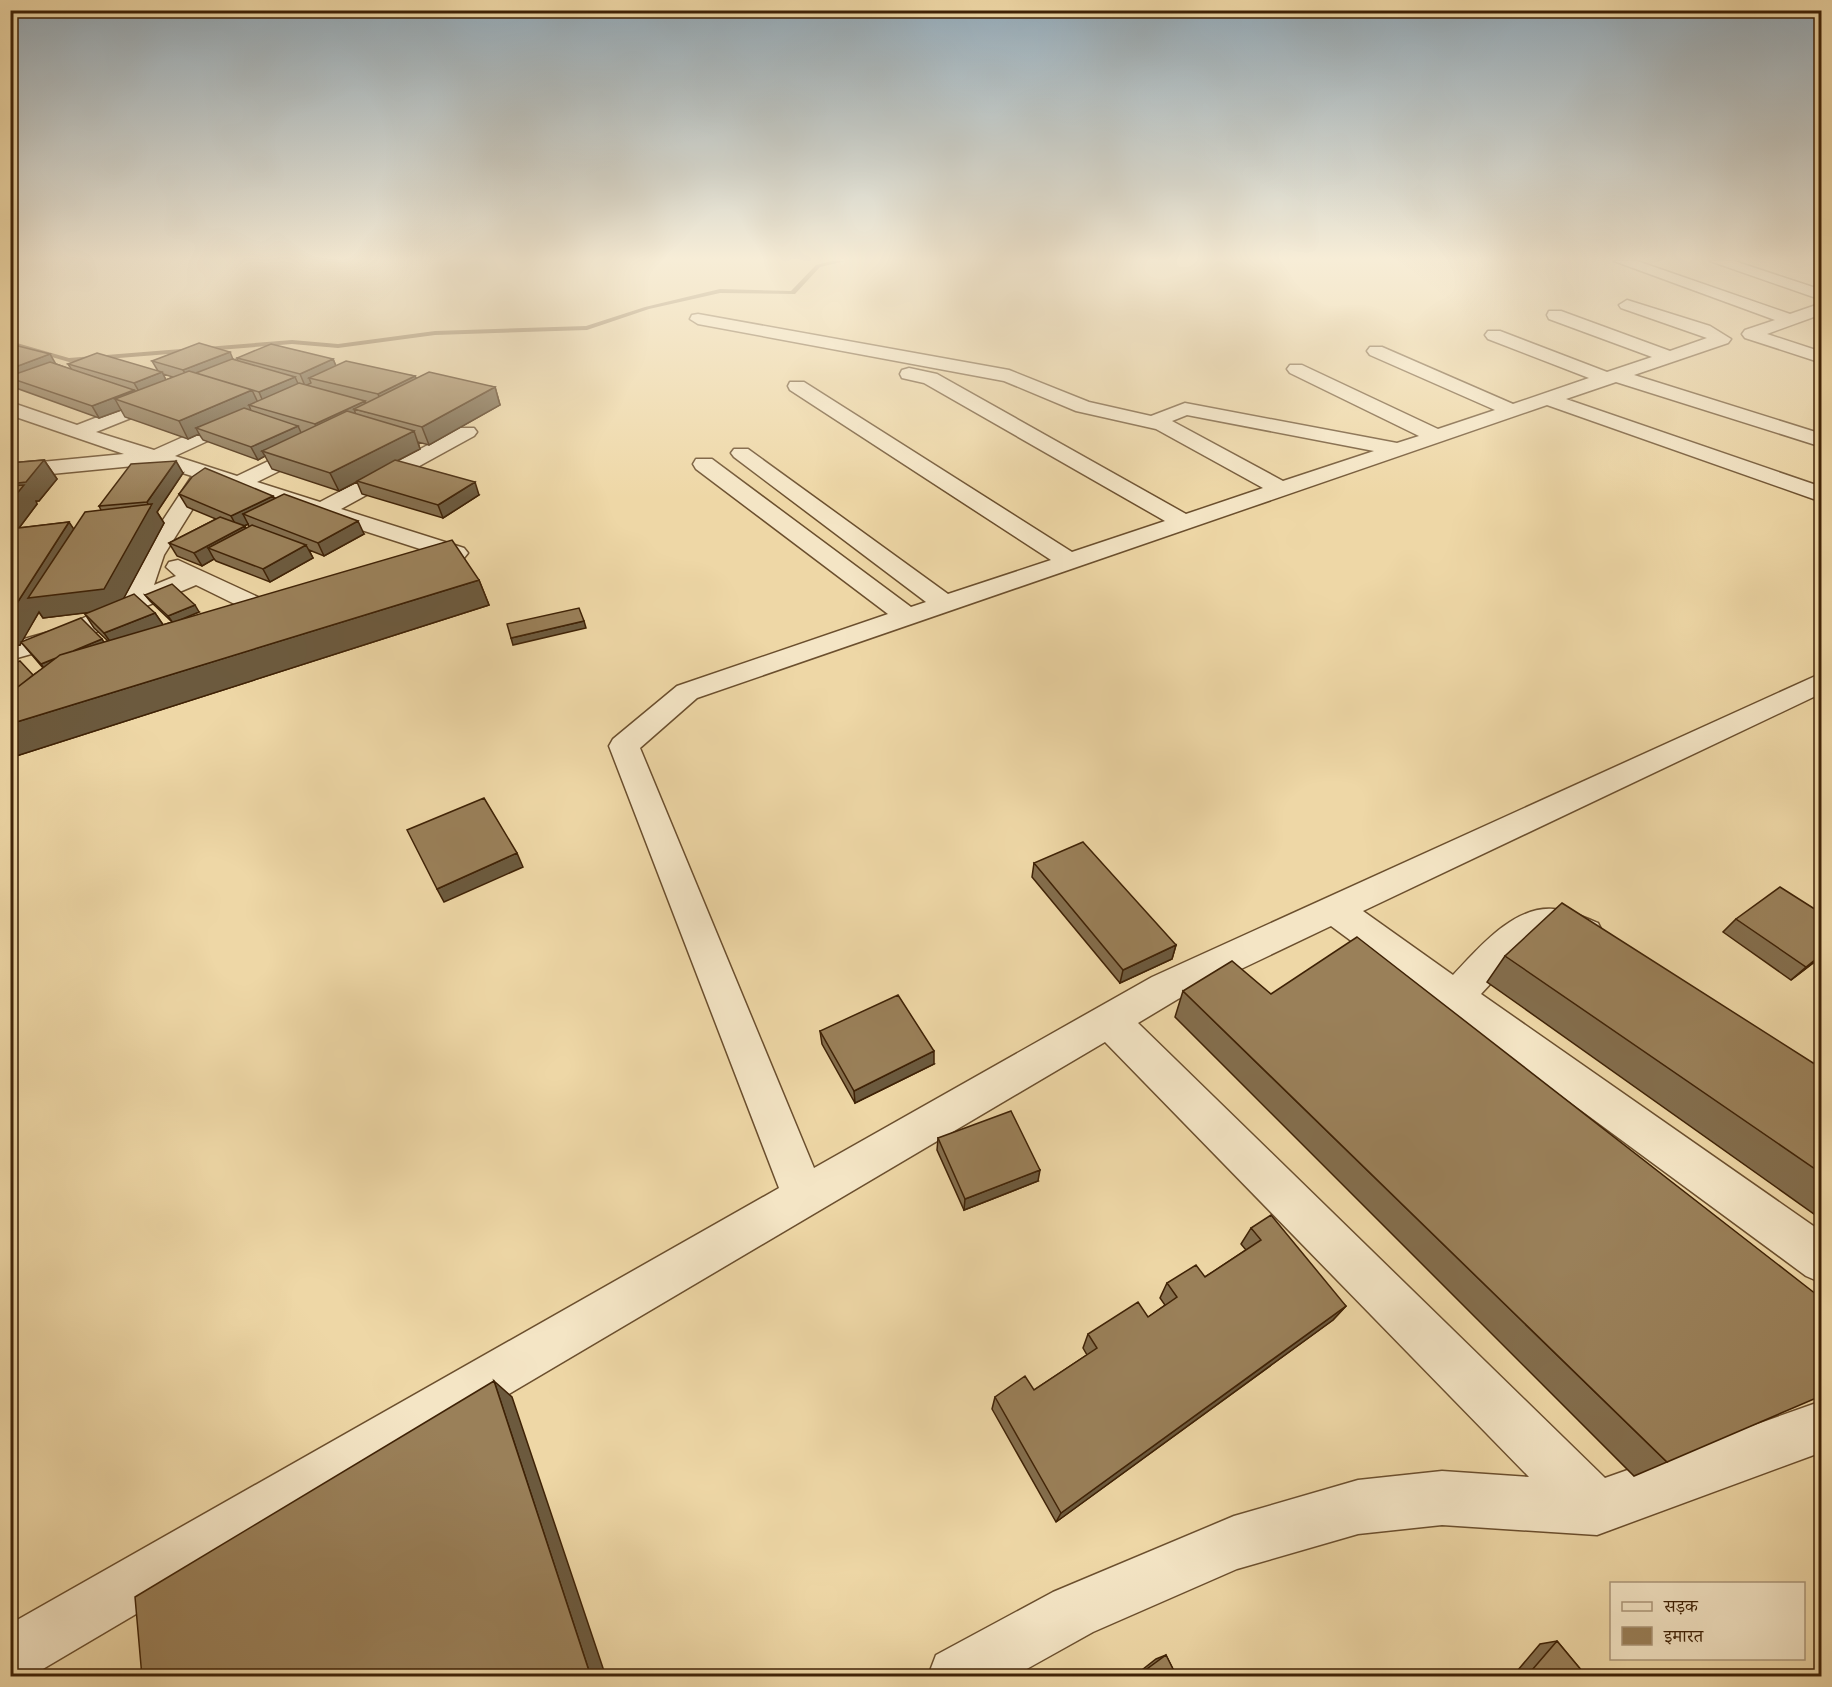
<svg xmlns="http://www.w3.org/2000/svg" width="1832" height="1687" font-family="Vollkorn,'Noto Serif Devanagari',serif">
<style>
.lines{fill:none;stroke-linecap:round;stroke-linejoin:round}
.stream{fill:#846946;fill-rule:evenodd}
.minor-casing{stroke:#6b4f2e;stroke-width:3}
.minor{fill:#f4e5c5;fill-rule:evenodd}
.wall{fill:#846e4d;stroke:#3f2206;stroke-width:1.5;fill-rule:evenodd}
.shaded-wall{fill:#6c5a3e;stroke:#3f2206;stroke-width:1.5}
.building{fill:#9a8059;stroke:#3f2206;stroke-width:1.5}
</style>
<rect width="100%" height="100%" fill="#eed7a6"/>
<filter id="stains"><feTurbulence type="fractalNoise" baseFrequency=".00333" numOctaves="4"/><feColorMatrix values="0 0 0 0 .2 0 0 0 0 .09 0 0 0 0 .02 0 0 0 .5 -.17"/></filter>
<radialGradient id="worn" r=".72"><stop offset=".6" stop-color="#630" stop-opacity="0"/><stop offset="1" stop-color="#630" stop-opacity=".3"/></radialGradient>
<g class="lines">
<!-- stream -->
<path class="stream" d="M832,261H845L820,267L795,294L720,293L649,309L587,330L435,335L338,348L292,344L69,362L10,345V341L69,358L292,340L338,344L435,331L586,326L645,307L720,289L791,291L816,265Z"/>
<!-- minor casing -->
<g class="minor-casing">
<path id="minor" d="M1614,261H1637L1790,314L1822,303V314L1767,334L1822,352V363L1745,338L1742,334L1745,330L1775,320Z
M1710,261H1734L1822,290V300Z
M1627,300L1710,326L1731,339L1728,343L1634,375L1822,434V447L1616,382L1566,399L1822,487V502L1547,405L697,698L640,748L814,1168L1152,977L1822,673V693L1363,911L1453,975C1478,949 1513,906 1553,909C1568,910 1584,917 1598,923L1603,933L1598,943C1578,949 1576,941 1558,937C1533,932 1497,978 1481,994L1822,1232V1283L1806,1276L1331,926L1178,999L1138,1023L1605,1478L1822,1401V1452L1597,1535L1442,1525L1358,1534L1237,1569L1093,1632L1014,1676H928L936,1655L1053,1592L1234,1516L1358,1480L1442,1471L1529,1477L1105,1042L31,1676H10V1624L779,1188L609,746L613,739L677,686L888,614L696,469L693,464L696,459H712L911,607L926,602L734,457L731,453L734,449H748L948,594L1051,560L790,390L788,386L790,382H804L1072,552L1165,521L924,383L902,378L900,374L902,370L909,368L937,374L1186,514L1263,488L1156,429L1076,411L1004,381L698,324L690,319L692,315L698,314L1009,370L1089,402L1151,416L1185,403L1397,443L1419,436L1290,373L1287,369L1290,365H1302L1438,429L1495,410L1370,355L1367,351L1370,347H1382L1513,404L1589,378L1488,339L1485,335L1488,331H1500L1607,372L1652,357L1549,319L1547,315L1549,311H1561L1670,351L1707,338L1621,308L1619,305ZM1187,415L1374,451L1283,481L1172,421Z
M347,364L353,366L356,370L353,374L175,456L237,476L304,444H318L321,448L318,452L257,482L320,502L460,428H474L477,432L474,436L341,509L464,548L468,553L464,558L456,560L448,558L210,481L164,555L154,585L176,576L166,567L169,562L178,560L271,603L275,608L271,613L262,616L253,613L196,585L144,607L81,640L10,660V643L63,628L124,598L140,555L192,476L154,464L10,478V465L124,454L10,415V402L77,425L157,394H171L174,398L171,402L96,432L154,450Z"/>
</g>
<!-- minor -->
<use href="#minor" class="minor"/>
</g>
<!-- wall -->
<path class="wall" d="M10,344L56,364L72,370L68,364L158,371L152,361L233,359L238,361L237,358L333,359L336,366L415,376L416,378L495,387L500,405L429,445L418,442L420,449L397,461L479,495L443,518L362,494L357,482L339,491L272,469L265,456L258,460L203,440L199,434L188,439L125,417L121,410L99,418L16,388L12,383L10,384ZM163,374L173,377L166,380Z
M44,460L57,479L39,501H36L37,504L19,528L69,522L73,529L101,510L99,506L183,473L157,512L164,523L123,599L155,613L163,625L172,622L150,601L145,595L199,612L181,619L479,580L489,605L10,758V665L33,675L43,668L21,642L20,645L10,646V463ZM39,612L43,618L90,612L85,614L94,628L108,641L104,642H21Z
M179,494L275,498L364,534L324,556L309,550L313,558L270,582L216,561L214,559L202,566L177,556L169,543L216,519L187,507ZM248,524L249,527L246,529L244,526Z
M1821,603V614L1815,611Z
M1034,863L1176,945L1172,959L1120,983L1032,877Z
M1736,919L1821,957L1791,980L1723,932Z
M1505,956L1821,1068V1219L1487,982Z
M1183,991L1667,1462L1634,1476L1175,1017Z
M820,1031L934,1064L855,1103L822,1044Z
M938,1138L1038,1181L964,1210L937,1150Z
M1251,1228L1346,1306L1333,1320L1056,1522L992,1409L995,1397L1034,1390L1087,1355L1083,1348L1088,1334L1148,1317L1165,1305L1160,1298L1167,1283L1205,1277L1246,1250L1241,1244Z
M1557,1641L1587,1677H1512L1540,1644Z
M1166,1655L1177,1677H1133L1156,1659Z"/>
<!-- shaded-wall -->
<path class="shaded-wall" d="M230,352L235,364L190,382L183,370Z
M50,354L57,366L10,378V369Z
M333,359L338,371L309,378L311,383L305,386L300,374Z
M162,372L168,384L141,395L134,383Z
M415,376L419,388L383,406L378,394Z
M295,377L300,388L264,404L259,392Z
M495,387L500,405L429,445L422,427Z
M134,390L140,402L115,399L121,410L99,418L92,406Z
M252,390L260,407L249,405L251,411L196,428L199,434L188,439L179,421Z
M365,401L370,413L354,409L357,418L320,437L315,424Z
M298,426L304,439L262,451L265,456L258,460L251,447Z
M414,431L420,449L339,491L330,473Z
M44,460L57,479L39,501H36L37,504L16,532L10,533V484Z
M176,461L183,473L157,512L164,523L118,609L43,618L39,612L20,645L10,646V614L69,522L82,541L150,508L147,502Z
M475,482L479,495L443,518L438,505Z
M273,496L280,508L243,514L248,524L238,529L231,516Z
M358,521L364,534L324,556L318,543Z
M245,526L252,539L208,548L214,559L202,566L194,553Z
M306,545L313,558L270,582L263,569Z
M479,580L489,605L10,758V724Z
M195,605L199,612L173,623L168,616Z
M155,613L164,626L114,647L104,633Z
M584,621L586,628L513,645L511,638Z
M102,639L111,653L51,678L41,664Z
M517,853L523,867L444,902L437,889Z
M1176,945L1172,959L1120,983L1123,970Z
M1821,955V957L1791,980L1806,967Z
M934,1051V1064L855,1103L854,1091Z
M1040,1170L1038,1181L964,1210L965,1199Z
M1346,1306L1333,1320L1056,1522L1061,1513Z
M494,1381L512,1397L606,1677H591Z"/>
<!-- building -->
<path class="building" d="M199,343L230,352L183,370L152,361Z
M10,344L50,354L10,369Z
M271,344L333,359L300,374L237,358Z
M97,353L162,372L134,383L68,364Z
M232,359L295,377L259,392L196,373Z
M346,361L415,376L378,394L309,378Z
M50,362L134,390L92,406L10,378V376Z
M189,371L252,390L179,421L115,399Z
M429,372L495,387L422,427L354,409Z
M299,383L365,401L315,424L249,405Z
M244,408L298,426L251,447L196,428Z
M347,411L414,431L330,473L262,451Z
M44,460L26,482L10,484V463Z
M395,460L475,482L438,505L357,481Z
M176,461L147,502L99,506L131,464Z
M205,468L273,496L231,516L179,494L192,477Z
M24,485L10,502V486Z
M284,494L358,521L318,543L243,514Z
M152,504L104,589L28,598L85,512Z
M220,517L245,526L194,553L169,543Z
M69,522L10,614V529Z
M252,525L306,545L263,569L208,548Z
M452,540L479,580L10,724V693L60,655Z
M172,584L195,605L168,616L145,595Z
M134,594L155,613L104,633L85,614Z
M579,608L584,621L511,638L507,624Z
M81,618L102,639L73,651L60,655L56,658L41,664L21,642Z
M20,661L33,675L10,693V665Z
M484,798L517,853L437,889L407,830Z
M1083,842L1176,945L1123,970L1034,863Z
M1780,887L1821,913V955L1806,967L1736,919Z
M1562,903L1821,1068V1173L1505,956Z
M1357,937L1821,1298V1396L1667,1462L1183,991L1232,961L1271,994Z
M898,995L934,1051L854,1091L820,1031Z
M1011,1111L1040,1170L965,1199L938,1138Z
M1271,1215L1346,1306L1061,1513L995,1397L1025,1376L1034,1390L1097,1348L1088,1334L1138,1302L1148,1317L1177,1297L1167,1283L1196,1265L1205,1277L1261,1240L1251,1228Z
M494,1381L591,1677H142L135,1597Z
M1557,1641L1587,1677H1526Z
M1166,1655L1177,1677H1136Z"/>
<!-- sky -->
<linearGradient id="sky" x2="0" y2="1"><stop stop-color="#92a9b8"/><stop offset="0.52" stop-color="#f7edd7"/><stop offset="1" stop-color="#f7edd7" stop-opacity="0"/></linearGradient>
<rect width="1832" height="498" fill="url(#sky)"/>
<!-- margin -->
<rect width="1832" height="1687" fill="none" stroke="#eed7a6" stroke-width="36"/>
<rect x="12" y="12" width="1808" height="1663" fill="none" stroke="#3f2206" stroke-width="3"/>
<rect x="18" y="18" width="1796" height="1651" fill="none" stroke="#3f2206" stroke-width="1.5"/>
<!-- legend -->
<rect x="1610" y="1582" width="195" height="78" fill="#f4e5c5" stroke="#ac9779" stroke-width="1.5"/>
<rect x="1622" y="1602" width="30" height="9" fill="#f4e5c5" stroke="#ac9779" stroke-width="1.5"/>
<text x="1664" y="1612" font-size="18" fill="#3f2206">सड़क</text>
<rect x="1622" y="1627" width="30" height="18" fill="#9a8059" stroke="#ac9779" stroke-width="1.5"/>
<text x="1664" y="1642" font-size="18" fill="#3f2206">इमारत</text>
<rect width="100%" height="100%" filter="url(#stains)"/>
<rect width="100%" height="100%" fill="url(#worn)"/>
</svg>
